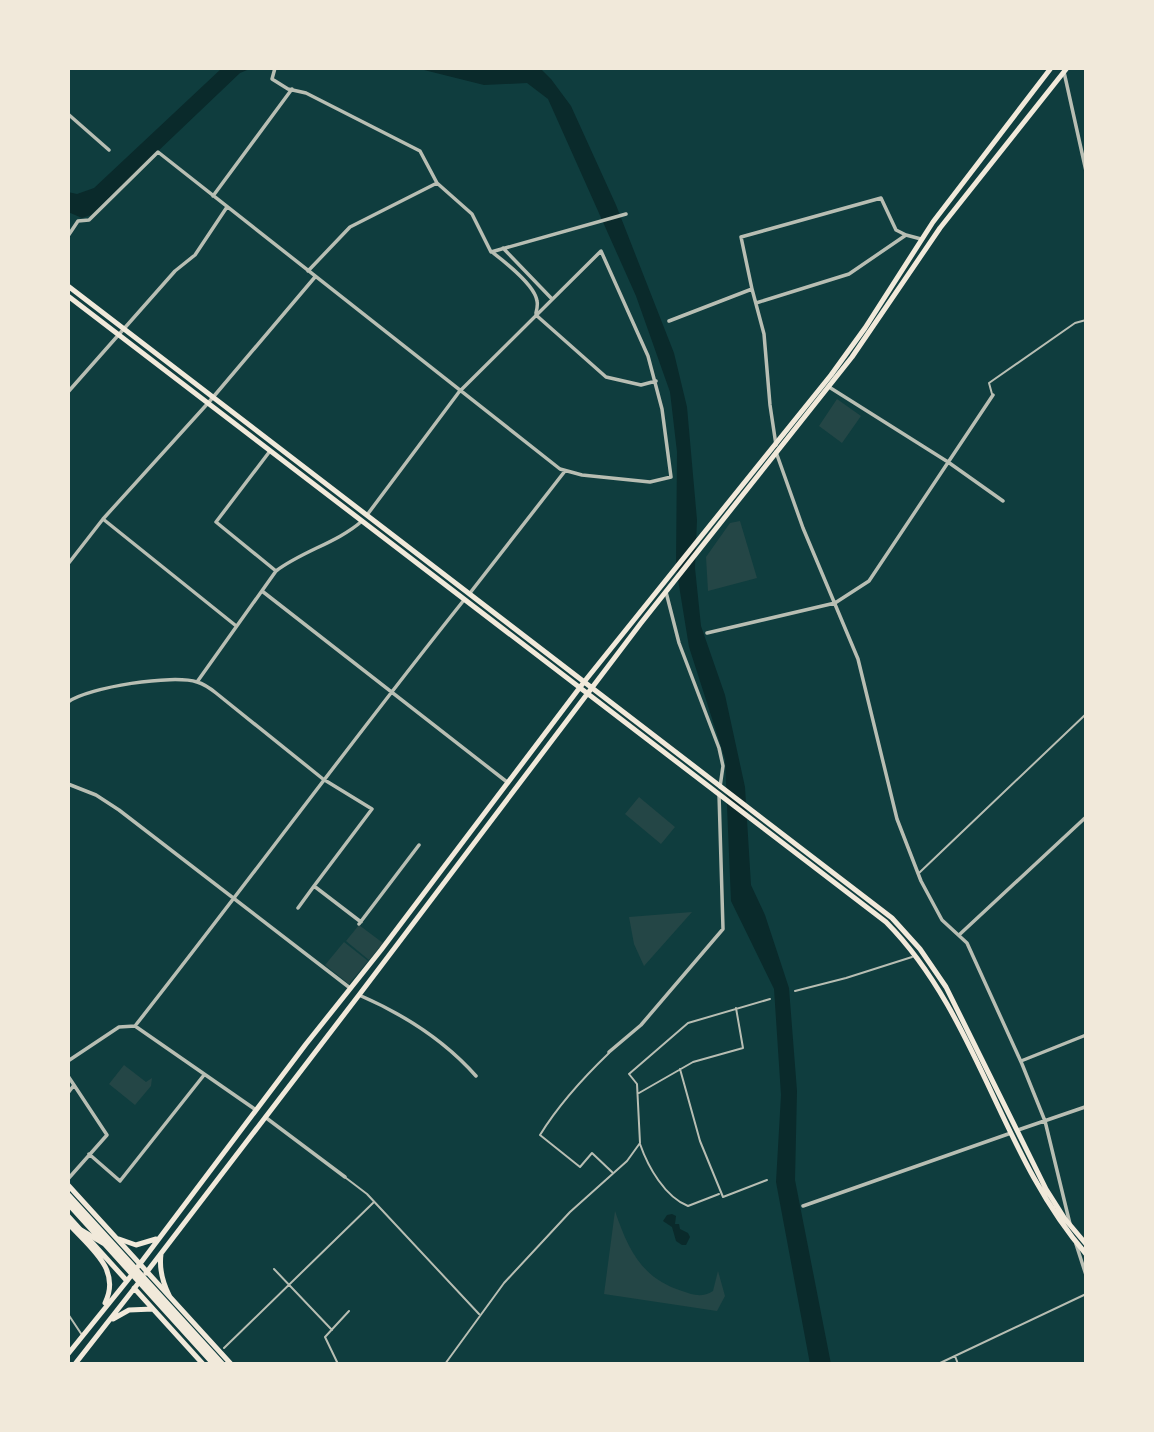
<svg xmlns="http://www.w3.org/2000/svg" width="1154" height="1432" font-family="'Work Sans',sans-serif">
<style>
.green{fill:#244646}
.water{fill:#0a2a2b}
.lines{fill:none;stroke-linecap:round;stroke-linejoin:round}
.service{stroke:#b8beb3;stroke-width:2}
.minor{stroke:#b8beb3;stroke-width:3.5}
.secondary{stroke:#f1e9da;stroke-width:5}
.primary{stroke:#f1e9da;stroke-width:5}
.trunk{stroke:#f1e9da;stroke-width:6}
</style>
<rect width="100%" height="100%" fill="#0f3d3e"/>
<!-- green -->
<path class="green" d="M837,399L861,416L842,443L819,426Z
M740,521L757,578L708,591L706,557L730,523Z
M639,797L675,827L661,844L625,814Z
M692,912L644,966L634,944L629,917Z
M359,925L383,943L369,960L346,941Z
M344,942L368,961L349,984L325,965Z
M124,1065L146,1082L152,1078L151,1086L135,1105L109,1084Z
M615,1211C628,1249 641,1278 682,1291C693,1295 702,1298 713,1291L718,1271L725,1296L717,1311L604,1294Z"/>
<!-- water -->
<path class="water" d="M222,68H252L240,73L91,215L82,218L68,212V192L77,194L94,188Z
M416,68H540L551,79L571,106L616,205L674,353L687,407L697,520L695,568L701,626L725,695L745,787L751,885L765,915L789,988L797,1091L795,1180L831,1364H810L776,1182L781,1095L774,989L731,901L725,759L689,647L676,567L677,452L670,392L636,296L548,99L527,83L484,85Z
M672,1214L676,1216L675,1224H679L680,1229L688,1233L690,1237L686,1245H682L676,1241L672,1227L663,1221L667,1215Z"/>
<g class="lines">
<!-- service -->
<path class="service" d="M992,394L989,383L1075,323L1086,320
M919,873L1086,714
M795,991L846,978L912,957
M609,1053C583,1078 559,1104 540,1135L580,1167L592,1153L612,1172
M680,1069L700,1141L723,1197L767,1180
M639,1093L693,1062L743,1048L736,1008
M640,1144C648,1167 665,1197 688,1206L719,1194
M346,1178L367,1194L479,1314
M274,1269L332,1330
M68,1314L82,1335
M224,1348L374,1202
M955,1356L958,1364
M338,1364L325,1337L349,1311
M445,1364L504,1283L570,1212L627,1161L640,1143L637,1084L629,1074L688,1023L770,999
M938,1364L1086,1294"/>
<!-- minor -->
<path class="minor" d="M275,68L272,79L288,89L306,93L420,151L437,183L472,214L491,252L626,214
M1064,72L1086,171
M68,114L109,150
M213,196L292,89
M68,236L78,221L89,220L158,152L560,469L582,475L650,482L671,477L662,409L648,356L601,251L459,392L367,515
M503,248L552,299
M492,252C505,262 535,285 537,301C538,305 537,309 536,313
M308,271L350,227L437,183
M752,289L741,237L881,198L896,230L906,235
M756,303L849,274L906,235L921,239
M536,315L606,377L641,385L656,381
M669,321L752,289L764,334L770,405L776,445
M829,387L948,462L1003,501
M68,392L175,271L195,255L227,207
M270,451L216,522L276,571
M776,452L803,528L858,659L897,819L921,881L942,920L967,943L1022,1064L1045,1121L1070,1224
M103,519L235,625
M68,564L103,519L209,402L315,277
M262,591L507,782
M666,592L679,643L719,748L723,766L720,787
M470,593L565,471
M707,633L835,603L869,581L993,395
M197,682L276,571C302,551 337,543 362,521
M68,702C89,687 173,674 197,682C204,684 211,689 216,693L323,779L372,809L314,886
M68,784L96,795L119,810L350,988
M298,908L314,886L361,922
M359,924L419,845
M959,935L1086,817
M359,995C403,1014 445,1041 476,1076
M135,1026C246,885 352,740 464,600
M609,1052L641,1025L723,929L719,794
M68,1061L119,1027L135,1026L256,1110
M1021,1061L1086,1035
M68,1076L74,1085L68,1093
M265,1117L345,1177
M1018,1130L1085,1107
M89,1154L120,1181L204,1075
M68,1179L107,1135L74,1085
M803,1206L1011,1133
M1076,1244L1086,1275"/>
<!-- secondary -->
<path class="secondary" d="M68,286L892,918L920,949L946,987L1046,1189L1065,1219L1086,1244
M68,296L886,922C979,1016 1000,1155 1086,1254
M68,1216L127,1281
M68,1223C89,1247 122,1269 105,1303
M119,1239L136,1245L156,1239
M161,1254C159,1269 162,1281 169,1295
M146,1273L359,995L641,623L852,357L940,228L1067,68
M134,1288L203,1364
M113,1319L129,1310L153,1309
M68,1354L127,1281L306,1044L381,950L584,682L831,375L865,328L933,222L1051,68
M75,1364L140,1281"/>
<!-- primary -->
<path class="primary" d="M68,1185L231,1364
M81,1230L103,1243"/>
<!-- trunk -->
<path class="trunk" d="M68,1195L222,1364
M68,1203L214,1364"/>
</g>
<!-- border -->
<rect width="1154" height="1432" fill="none" stroke="#f1e9da" stroke-width="140"/>
</svg>
